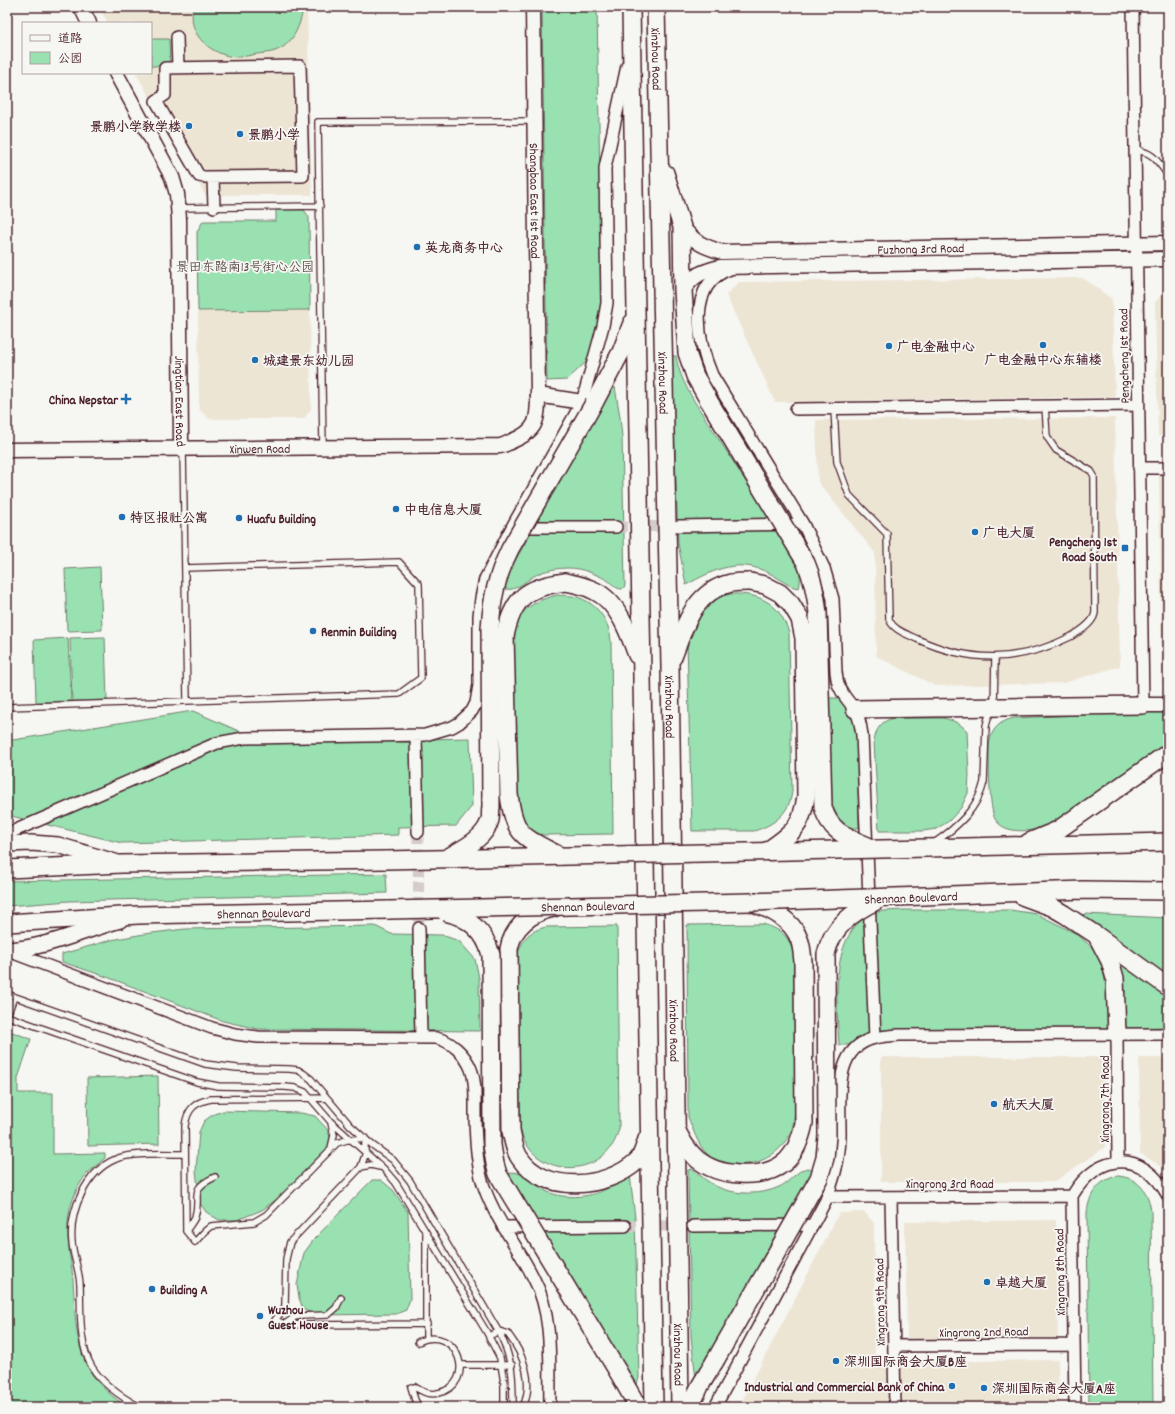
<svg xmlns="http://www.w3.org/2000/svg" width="1175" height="1414" font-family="Dekko,'LXGW WenKai TC',sans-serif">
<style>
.built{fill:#ede5d4}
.green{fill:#99e1b0;stroke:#72806e}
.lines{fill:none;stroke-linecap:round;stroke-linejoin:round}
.minor-tunnel{stroke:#d4cbca;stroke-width:11;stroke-dasharray:11 5.5;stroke-linecap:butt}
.service-casing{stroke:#4a1f2b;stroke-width:8}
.minor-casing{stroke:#4a1f2b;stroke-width:14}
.tertiary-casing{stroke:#4a1f2b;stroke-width:17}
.secondary-casing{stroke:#4a1f2b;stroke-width:18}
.primary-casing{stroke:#4a1f2b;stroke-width:20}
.service{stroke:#f6f6f2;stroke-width:5.5}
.minor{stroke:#f6f6f2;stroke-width:11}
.tertiary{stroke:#f6f6f2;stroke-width:14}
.secondary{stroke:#f6f6f2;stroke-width:15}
.primary{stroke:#f6f6f2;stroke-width:17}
.primary-bridge-casing{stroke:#4a1f2b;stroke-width:20;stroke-linecap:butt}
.primary-bridge{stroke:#f6f6f2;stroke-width:17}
.poi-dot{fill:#1f6fb2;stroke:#f6f6f2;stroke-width:1.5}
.labels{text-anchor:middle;stroke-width:3.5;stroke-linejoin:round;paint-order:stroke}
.street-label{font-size:13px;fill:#4a1f2b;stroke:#f6f6f2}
.poi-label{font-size:13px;font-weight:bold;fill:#4a1f2b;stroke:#f6f6f2;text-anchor:start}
.park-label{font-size:13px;fill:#5e504c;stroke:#f6f6f2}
</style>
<rect width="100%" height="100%" fill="#f6f6f2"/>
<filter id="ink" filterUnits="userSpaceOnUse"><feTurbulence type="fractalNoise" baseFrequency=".025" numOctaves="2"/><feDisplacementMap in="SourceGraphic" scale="8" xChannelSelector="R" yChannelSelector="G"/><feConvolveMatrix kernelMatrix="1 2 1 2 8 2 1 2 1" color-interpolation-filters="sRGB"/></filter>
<g filter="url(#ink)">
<!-- built -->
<path class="built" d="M99,7H307L312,195H205L136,73H151V23H108Z
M1083,278L1112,299L1115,397L775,402L726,295L739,282Z
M1168,287V436H1158L1155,302Z
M310,310L311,409L304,419H209L199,409L198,311Z
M1115,418L1120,666L1064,683L935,686L876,656L875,553L818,482L816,420Z
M1159,473H1168V687L1162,684Z
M881,1057H1104L1105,1147L1054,1182H881Z
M1139,1058H1168V1171L1140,1153Z
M864,1212L874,1223L875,1362L1058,1360L1059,1407H739L839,1213Z
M1056,1220L1058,1340L907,1342L905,1222Z"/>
<!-- green -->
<path class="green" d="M194,7H302L303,9C300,26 293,45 275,51C270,53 263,53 257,54C251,55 244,57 238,57C220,57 200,45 194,28C192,22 191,13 194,7Z
M542,7H597L602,304L598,327L588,360L567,380L547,381Z
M151,39H169L170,66H151Z
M276,210H304L309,217L310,310L198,311L197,232L203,221H276Z
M672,356H676C680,384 701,411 716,435C728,453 740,473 752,491C766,512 808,563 799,588C788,587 781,579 771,574C739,557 715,569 686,585L678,543Z
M615,387L620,417L622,437L625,586L622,589C615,589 612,583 607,580C596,574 581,568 569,568C559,568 544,570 536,575C527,579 516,592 506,589L504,584L511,568L607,397Z
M100,567L102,630L67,631L65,569Z
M730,594C760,593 780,603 789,633L792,791C790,813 774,825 754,831H692L687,642L688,631L708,603L718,597Z
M558,595C565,596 573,595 580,598C599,605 610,623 611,642L613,834L543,835C524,829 523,820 515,804L511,647C513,639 513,629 516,622C524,606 542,598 558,595Z
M105,637L107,700L72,701L70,638Z
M68,638L71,701L36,702L34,640Z
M829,698H839L845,701L855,715L857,740L859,828C843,829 837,817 832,804Z
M193,711L266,743L470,738L472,806L456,826L398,827V835L122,843L7,815V741Z
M1168,711V744L1050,826C1034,831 1005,836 995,819C989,809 989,762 989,748C990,731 997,722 1014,718Z
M893,718H942C953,720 960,723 967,731L969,775L968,793L961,808L949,821L936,829L923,831H879L874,742C876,729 880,722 893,718Z
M386,874L387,893L69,901L7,906V881Z
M902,910H1010L1037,914L1077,934L1096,951L1102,967L1107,990L1109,1028L892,1033L852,1045H839C837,1005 828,931 874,913C882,910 894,911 902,910Z
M1085,914L1168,918V976L1081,915Z
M763,924C782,930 788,935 794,954L795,1111C794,1116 794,1123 792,1129C783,1153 759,1167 734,1164C725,1163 713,1160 706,1153C697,1143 693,1129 688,1117L687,925Z
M375,926L391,934L442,935L459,941L475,959L479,978L480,1031L258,1029L223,1021L107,977L62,962V954L111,940L144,934L185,929Z
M617,926L619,1129C617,1135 615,1143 610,1148C587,1179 535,1172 522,1135C520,1130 520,1125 520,1120L518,953C524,937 529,931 546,927Z
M1115,956L1168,991V1027L1124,1028Z
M7,1030L31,1039L18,1078V1093H53V1154L105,1153V1158C100,1163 94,1167 89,1172C80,1180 73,1197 70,1209C65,1230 69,1250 72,1270C76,1303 72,1341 90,1371C98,1385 114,1398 127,1407H7Z
M158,1076L159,1144L88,1146L87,1078Z
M223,1111L301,1113L315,1116L327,1129L330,1137L328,1148L284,1194L262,1210L237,1220H219L206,1212L200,1203L196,1171L199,1132L204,1121L214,1114Z
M807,1168L811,1169L814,1177L696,1379L691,1337L688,1170L692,1169C701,1176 710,1184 720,1188C737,1195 762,1195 779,1187C789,1183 796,1171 807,1168Z
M513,1172C524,1173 534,1184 544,1190C561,1200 590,1198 606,1189C615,1184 621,1178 630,1175L635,1218L639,1378L637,1384H634L507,1174Z
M1118,1176C1139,1178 1149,1192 1151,1212L1153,1407H1089L1087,1213C1089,1194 1098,1180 1118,1176Z
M372,1180H381L393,1190L408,1212L410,1299L406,1310L396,1314L316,1315L303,1309L299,1298L297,1285L304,1253L315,1238Z"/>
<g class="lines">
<!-- minor-tunnel -->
<path class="minor-tunnel" d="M616,527L674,526
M418,832L419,928
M625,1226H693"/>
<!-- service casing -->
<g class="service-casing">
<path id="service" d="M1135,150C1154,152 1157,161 1168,175
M178,208L320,206
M834,409L837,462L849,495L887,534L889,619C893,630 907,634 917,639C970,663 1018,663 1070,637C1079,632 1093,624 1095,613L1094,476L1091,471L1056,450L1047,437L1045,406
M323,447L318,122L534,121
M183,449L187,701
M7,707L399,694L421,678L419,584L399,562L185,568
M934,843C956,828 978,809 984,782L986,726L988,718L994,706L995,658
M7,994L205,1064L237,1068L289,1069L298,1070L303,1073L311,1079L350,1125L371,1144L393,1160L410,1181L500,1334C513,1361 513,1378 513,1407
M7,1016L197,1082L218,1086L285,1087L295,1088L305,1092L330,1121L384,1169L396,1183L486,1331L500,1358L504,1383V1407
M7,1016L14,997
M326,1098L211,1099C195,1102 187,1109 185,1126L186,1231L195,1242L205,1231L211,1226L254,1222L266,1215L337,1143L347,1140L365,1138V1155L361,1167L290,1242L286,1259L285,1305L284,1309L275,1320L285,1324L305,1325L427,1324
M331,1123L334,1135L331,1148
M361,1167L371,1165L380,1167
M186,1231C189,1226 193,1222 195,1217C202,1195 187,1190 215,1177
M285,1324L295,1317L300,1316L328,1315L336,1308L341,1298
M489,1336L499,1331L508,1334C524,1355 534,1382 523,1407
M426,1339V1234
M460,1365H512
M411,1387L415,1400L419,1407
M415,1387C422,1392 430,1395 438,1393C478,1385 459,1323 418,1342
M140,1407C121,1397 103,1385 92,1367C78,1344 81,1309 80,1284C79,1269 73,1256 72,1242C69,1211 86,1171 116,1159C131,1152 168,1154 185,1154"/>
</g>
<!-- minor casing -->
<g class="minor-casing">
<path id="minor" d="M1133,7L1143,705
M177,37L178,67
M300,66L303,176L204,177L199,176L156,101L165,95V68Z
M213,177L214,207
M730,269C686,284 698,342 712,375L803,524L824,568L833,599L836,672C837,678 837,685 841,690C845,699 853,705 857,714C860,720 861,728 862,735L875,1038
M796,409L1138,405
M1139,468H1168
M678,526L803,524
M518,527H616
M416,735L418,832
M7,834L217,743L244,738L425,735L452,727L459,723L472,711L476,703L479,685V616L481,598L485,579L512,527L582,402L603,326L607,303L605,168L627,66
M419,928L421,1038
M11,952L212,1028L235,1034L258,1037L436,1038C451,1041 465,1054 471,1069C476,1082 475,1097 475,1111C475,1133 476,1155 481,1177C491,1215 517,1244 534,1279C554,1316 549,1366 550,1407
M1117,1034L1118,1162
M827,1197L1072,1196
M891,1197L895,1407
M693,1226L812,1225
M503,1227L625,1226
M894,1346L1074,1345
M715,1407L826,1200C834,1178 839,1162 840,1138C841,1108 832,1056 866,1041C876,1036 888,1036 899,1035L1168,1034
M1075,1407L1072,1196C1098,1152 1143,1149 1168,1196"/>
</g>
<!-- tertiary casing -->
<g class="tertiary-casing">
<g id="tertiary">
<path d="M81,7L89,23"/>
<path id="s1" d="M533,7L538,395"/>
<path id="s2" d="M116,73L172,177L177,194L179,219L181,440L183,449"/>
<path id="s3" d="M682,227C696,243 702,246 722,252L1168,243"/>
<path d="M683,290C695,274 701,272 720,267L1168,259"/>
<path id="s4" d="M7,450L500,446C505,445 508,443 512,441C537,431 538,420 538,395L582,402"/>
<path d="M1143,705H1168"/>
</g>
</g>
<!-- secondary casing -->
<g class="secondary-casing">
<path id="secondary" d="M7,844L31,843L58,845L115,862
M7,950C46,948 82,931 120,920"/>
</g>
<!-- primary casing -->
<g class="primary-casing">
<g id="primary">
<path d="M631,7L654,1407"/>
<path id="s5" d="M656,7L670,665L680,1407"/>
<path d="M665,173L682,227L683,290L687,353L695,376L709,401"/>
<path d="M594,403L621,352L632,323"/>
<path d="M565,582C576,584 586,586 595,591C618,602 629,633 637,655"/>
<path d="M673,657C685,626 693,592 731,583C737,582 744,582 750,582"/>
<path d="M855,709L1143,705"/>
<path d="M1029,842L1058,830L1168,753"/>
<path d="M927,848L1168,842"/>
<path d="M7,869L122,864L386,860"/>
<path d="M924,896L1083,890L1168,891"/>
<path d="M1022,896L1052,907L1064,914L1096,935L1168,987"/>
<path d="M554,908C532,912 513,926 509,949L511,1131C513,1140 514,1149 519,1157C543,1195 607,1189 637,1161C642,1156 645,1146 647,1139"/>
<path id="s6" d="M7,923L138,915L389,910"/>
<path d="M1098,938L1110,961L1115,978L1117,1034"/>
<path d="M676,1129C682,1141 687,1150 697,1159C718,1177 762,1180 784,1163C796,1153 801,1138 804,1123L803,961C802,954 802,946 799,939C792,919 770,909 751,902"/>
<path d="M617,1370L638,1407"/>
<path d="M690,1407L700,1386L715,1361"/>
</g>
</g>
<!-- service -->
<use href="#service" class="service"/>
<!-- minor -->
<use href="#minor" class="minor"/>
<!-- tertiary -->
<use href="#tertiary" class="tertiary"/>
<!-- secondary -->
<use href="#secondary" class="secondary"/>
<!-- primary -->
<use href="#primary" class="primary"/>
<!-- primary-bridge casing -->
<g class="primary-bridge-casing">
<g id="primary-bridge">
<path d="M709,401L806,563C813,579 816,595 818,613L823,807C830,833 848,837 870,847"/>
<path d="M750,582L765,585L780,593L791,604L800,619L804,638L806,796C802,827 792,834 767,851"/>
<path d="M560,856C524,837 514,837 509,794L505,636C513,597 527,587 565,582"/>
<path d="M447,858C462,849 485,839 490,820C491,816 490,811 491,807L490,629C492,598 496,578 510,549L594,403"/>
<path d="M386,860L927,848"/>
<path id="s7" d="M389,910L751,902L924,896"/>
<path d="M445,912C468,917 485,931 491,955L492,1145L495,1164L498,1174L617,1370"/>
<path d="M715,1361L819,1178L825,1158L827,1136L826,954C832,926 853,912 878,900"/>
</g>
</g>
<!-- primary-bridge -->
<use href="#primary-bridge" class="primary-bridge"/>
</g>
</g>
<!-- markers -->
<g class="poi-dot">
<circle cx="189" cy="126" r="4"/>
<circle cx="240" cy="134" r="4"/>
<circle cx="417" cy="247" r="4"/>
<circle cx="1043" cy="345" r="4"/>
<circle cx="889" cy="346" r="4"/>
<circle cx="255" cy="360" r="4"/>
<path d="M124 393h4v4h4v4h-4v4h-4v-4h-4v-4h4z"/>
<circle cx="396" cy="509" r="4"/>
<circle cx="122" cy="517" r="4"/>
<circle cx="239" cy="518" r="4"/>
<circle cx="975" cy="532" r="4"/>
<rect x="1121" y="544" width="8" height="8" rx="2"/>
<circle cx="313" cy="631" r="4"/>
<circle cx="994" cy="1104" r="4"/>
<circle cx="987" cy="1282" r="4"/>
<circle cx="152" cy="1289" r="4"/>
<circle cx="260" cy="1316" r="4"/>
<circle cx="836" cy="1361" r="4"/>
<circle cx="952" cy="1386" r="4"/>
<circle cx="984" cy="1388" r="4"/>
</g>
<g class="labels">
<!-- street labels -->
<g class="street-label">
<text dy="5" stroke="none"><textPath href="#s5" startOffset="52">Xinzhou Road</textPath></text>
<text dy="5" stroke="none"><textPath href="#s1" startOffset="194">Shangbao East 1st Road</textPath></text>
<text dy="5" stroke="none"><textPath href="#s3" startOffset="247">Fuzhong 3rd Road</textPath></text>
<text transform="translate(1123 356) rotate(-91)" y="5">Pengcheng 1st Road</text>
<text dy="5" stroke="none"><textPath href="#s5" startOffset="376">Xinzhou Road</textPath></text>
<text dy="5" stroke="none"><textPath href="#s2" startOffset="343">Jingtian East Road</textPath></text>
<text dy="5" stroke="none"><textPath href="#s4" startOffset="253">Xinwen Road</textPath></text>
<text dy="5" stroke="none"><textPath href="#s5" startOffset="700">Xinzhou Road</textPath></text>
<text transform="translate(911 897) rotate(-2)" y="5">Shennan Boulevard</text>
<text dy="5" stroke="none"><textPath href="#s7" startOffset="199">Shennan Boulevard</textPath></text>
<text dy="5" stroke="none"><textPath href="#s6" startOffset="257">Shennan Boulevard</textPath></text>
<text dy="5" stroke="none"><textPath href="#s5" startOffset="1024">Xinzhou Road</textPath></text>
<text transform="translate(1104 1099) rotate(-90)" y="5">Xingrong 7th Road</text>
<text x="950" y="1188">Xingrong 3rd Road</text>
<text transform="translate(1059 1272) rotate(-91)" y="5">Xingrong 8th Road</text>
<text transform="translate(879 1302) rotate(-91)" y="5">Xingrong 9th Road</text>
<text transform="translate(984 1331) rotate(-1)" y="5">Xingrong 2nd Road</text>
<text dy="5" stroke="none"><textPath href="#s5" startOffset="1348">Xinzhou Road</textPath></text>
</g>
<!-- poi labels -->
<g class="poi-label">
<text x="181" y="131" text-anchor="end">景鹏小学教学楼</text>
<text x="248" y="139">景鹏小学</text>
<text x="425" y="252">英龙商务中心</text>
<text x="897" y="351">广电金融中心</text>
<text x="1043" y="364" text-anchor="middle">广电金融中心东辅楼</text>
<text x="263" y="365">城建景东幼儿园</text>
<text x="118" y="404" text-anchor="end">China Nepstar</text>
<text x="404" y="514">中电信息大厦</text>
<text x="130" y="522">特区报社公寓</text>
<text x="247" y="523">Huafu Building</text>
<text x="983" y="537">广电大厦</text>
<text x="1117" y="546" text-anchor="end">Pengcheng 1st<tspan x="1117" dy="15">Road South</tspan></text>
<text x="321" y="636">Renmin Building</text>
<text x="1002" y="1109">航天大厦</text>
<text x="995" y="1287">卓越大厦</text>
<text x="160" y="1294">Building A</text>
<text x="268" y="1314">Wuzhou<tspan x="268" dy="15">Guest House</tspan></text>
<text x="844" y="1366">深圳国际商会大厦B座</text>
<text x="944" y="1391" text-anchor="end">Industrial and Commercial Bank of China</text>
<text x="992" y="1393">深圳国际商会大厦A座</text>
</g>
<!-- park labels -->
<g class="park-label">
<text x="245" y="271">景田东路南13号街心公园</text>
</g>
</g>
<!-- margin -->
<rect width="1175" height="1414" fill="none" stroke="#f6f6f2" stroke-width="24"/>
<rect x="12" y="12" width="1151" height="1390" fill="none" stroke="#4a1f2b" stroke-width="1.5" filter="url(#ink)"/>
<!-- legend -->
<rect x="22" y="22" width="130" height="52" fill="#f6f6f2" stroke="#b1a0a2"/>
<rect x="30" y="35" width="20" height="6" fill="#f6f6f2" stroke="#b1a0a2"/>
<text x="58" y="42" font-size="12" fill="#4a1f2b">道路</text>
<rect x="30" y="52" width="20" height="12" fill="#99e1b0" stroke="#b1a0a2"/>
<text x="58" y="62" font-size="12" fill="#4a1f2b">公园</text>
</svg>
